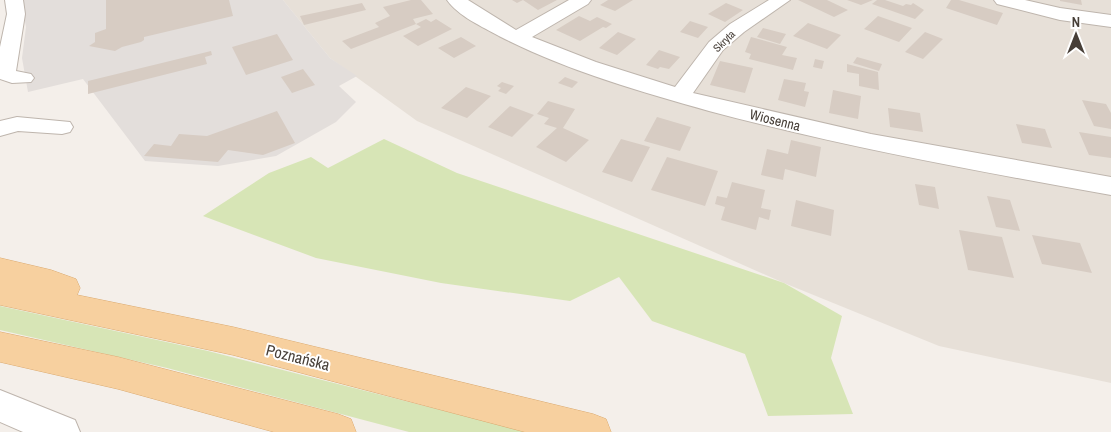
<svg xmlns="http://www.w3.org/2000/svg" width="1111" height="432" font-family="'Archivo Narrow',sans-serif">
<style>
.residential{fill:#e7e0d8}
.industrial{fill:#e3dedb}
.green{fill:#d7e5b6}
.building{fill:#d7ccc3}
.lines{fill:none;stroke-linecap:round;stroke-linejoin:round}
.minor-casing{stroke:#beb5ad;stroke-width:2}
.major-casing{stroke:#dbaa70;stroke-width:1}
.minor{fill:#fff;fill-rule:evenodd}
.major{fill:#f7d09f;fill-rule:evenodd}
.labels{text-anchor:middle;stroke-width:4;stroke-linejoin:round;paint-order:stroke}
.far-street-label{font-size:11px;fill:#473f38;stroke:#fff}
.street-label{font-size:14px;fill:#473f38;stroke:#fff}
.near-street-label{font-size:16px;fill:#473f38;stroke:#fff}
</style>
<rect width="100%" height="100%" fill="#f4efea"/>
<!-- residential -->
<path class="residential" d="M283,0H1111V383L939,346L784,283L417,121L330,58Z"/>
<!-- industrial -->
<path class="industrial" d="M21,0H283L330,58L357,76L339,86L356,102L336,122L276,156L218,166L145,161L83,79L28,92L22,58L26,27Z"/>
<!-- green -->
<path class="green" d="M384,139L457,173L784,283L842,316L831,358L853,414L768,416L745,354L652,321L619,277L570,301L441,283L316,258L203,216L269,173L311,157L328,168Z
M0,306L208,351L528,432H409L167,368L0,330Z"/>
<!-- building -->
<path class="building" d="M106,0H229L233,16L144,37V40L141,42L122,47L115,51L89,46L95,42V33L106,29Z
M411,0H421L433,14L413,19L416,24L351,49L342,41L379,27L375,23L390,16L383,7Z
M512,0H557L538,10L523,0L517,3Z
M608,0H633L615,11L600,5Z
M798,0H827L848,10L834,17Z
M847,0H873L861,5Z
M877,0H885L903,6L906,4L911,5L913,3L924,10L915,19L872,4Z
M951,0H959L1003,13L997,25L946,8Z
M1060,0H1081L1082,5L1060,1Z
M362,3L366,10L304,25L300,16Z
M726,3L743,10L725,22L708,14Z
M579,16L590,21L597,17L612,24L606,28L603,27L580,41L556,30Z
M878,16L912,28L899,42L864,29Z
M426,19L431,22L436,19L452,29L418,46L403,36L421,27L416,24Z
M690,21L708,27L698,38L680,32Z
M808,23L841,35L827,49L793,36Z
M763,28L786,34L780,44L757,37Z
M618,32L636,39L617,55L599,48Z
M925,32L943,39L923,59L905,52Z
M277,34L293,60L246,75L232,47Z
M461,37L476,46L454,58L438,48Z
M751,37L787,47L782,55L797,58L793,70L749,59L751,54L745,52Z
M659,50L680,57L669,69L660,67L658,69L646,65Z
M211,51L212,55L205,57L207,64L88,94V81Z
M857,57L882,64L879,71L853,63Z
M815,59L824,61L822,69L813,67Z
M720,61L753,68L745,93L710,85Z
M847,64L878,72L879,90L859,86V74L847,72Z
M303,69L315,85L292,93L281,77Z
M565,77L578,82L572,88L558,83Z
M784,79L806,83L804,91L809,92L805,107L778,100Z
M502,82L514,86L506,94L498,91L501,88L497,86Z
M466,87L491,96L467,118L441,108Z
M833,90L861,96L858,119L829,113Z
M1082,100L1106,104L1111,113V129L1094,126Z
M548,101L575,109L563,128L589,140L566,162L536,147L557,128L544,124L549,118L537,114Z
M510,106L534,115L512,137L488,127Z
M888,108L920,113L923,132L890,127Z
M277,111L295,143L263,155L228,150L218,162L144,156L154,144L171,146L179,134L207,136Z
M657,117L691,127L680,151L644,141Z
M1016,124L1045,129L1052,148L1022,143Z
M1079,132L1111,137V158L1089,155Z
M621,139L650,147L632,182L602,172Z
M791,140L821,147L816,177L785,169L783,180L761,175L767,149L788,154Z
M667,157L718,171L705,206L651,190Z
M732,182L765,190L761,208L771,210L769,220L759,217L756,230L721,220L725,207L715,204L717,196L727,198Z
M915,184L935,187L939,209L919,205Z
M987,196L1010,200L1020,231L996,227Z
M796,200L834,210L831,236L791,226Z
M959,230L1002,237L1014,278L968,270Z
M1032,235L1080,243L1092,273L1042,264Z"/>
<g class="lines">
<!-- minor casing -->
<g class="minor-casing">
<path id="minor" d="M5,0H23L25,14L16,71L31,74L34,78L31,82L12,83L0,79V47L7,14Z
M447,0H468L516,30L569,0H591L588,4L532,37L596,62L675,87L709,42L730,24L769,0H790L744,32L723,50L693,93L871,134L1111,177V195C976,171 841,146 709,111C638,91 565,70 499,36C483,27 458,16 447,0Z
M994,0H1025L1060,8L1111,15V27L1060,20L997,4Z
M17,117L70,122L73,127L70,132L62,134L18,131L0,136V121Z
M0,390L75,420L80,432H23L0,422Z"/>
</g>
<!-- major casing -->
<g class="major-casing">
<path id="major" d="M0,258L51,270L76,279L80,288L77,295L233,327L593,414L606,419L611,432H525L233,355L0,305Z
M0,332L118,357L338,414L351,419L356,432H274L118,389L0,362Z"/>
</g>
<!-- minor -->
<use href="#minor" class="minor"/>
<!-- major -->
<use href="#major" class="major"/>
</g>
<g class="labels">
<!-- far-street labels -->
<g class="far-street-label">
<text transform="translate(724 41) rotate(-44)" y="4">Skryta</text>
</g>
<!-- street labels -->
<g class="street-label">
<text transform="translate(775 120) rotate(14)" y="5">Wiosenna</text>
</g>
<!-- near-street labels -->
<g class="near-street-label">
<text transform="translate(298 357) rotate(14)" y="6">Poznańska</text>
</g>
</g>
<!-- north arrow -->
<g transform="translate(1076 35)" stroke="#ffffff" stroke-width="4" paint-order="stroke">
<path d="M0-4L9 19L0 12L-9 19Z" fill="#473f38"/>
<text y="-8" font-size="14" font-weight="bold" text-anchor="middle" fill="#473f38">N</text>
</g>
</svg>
